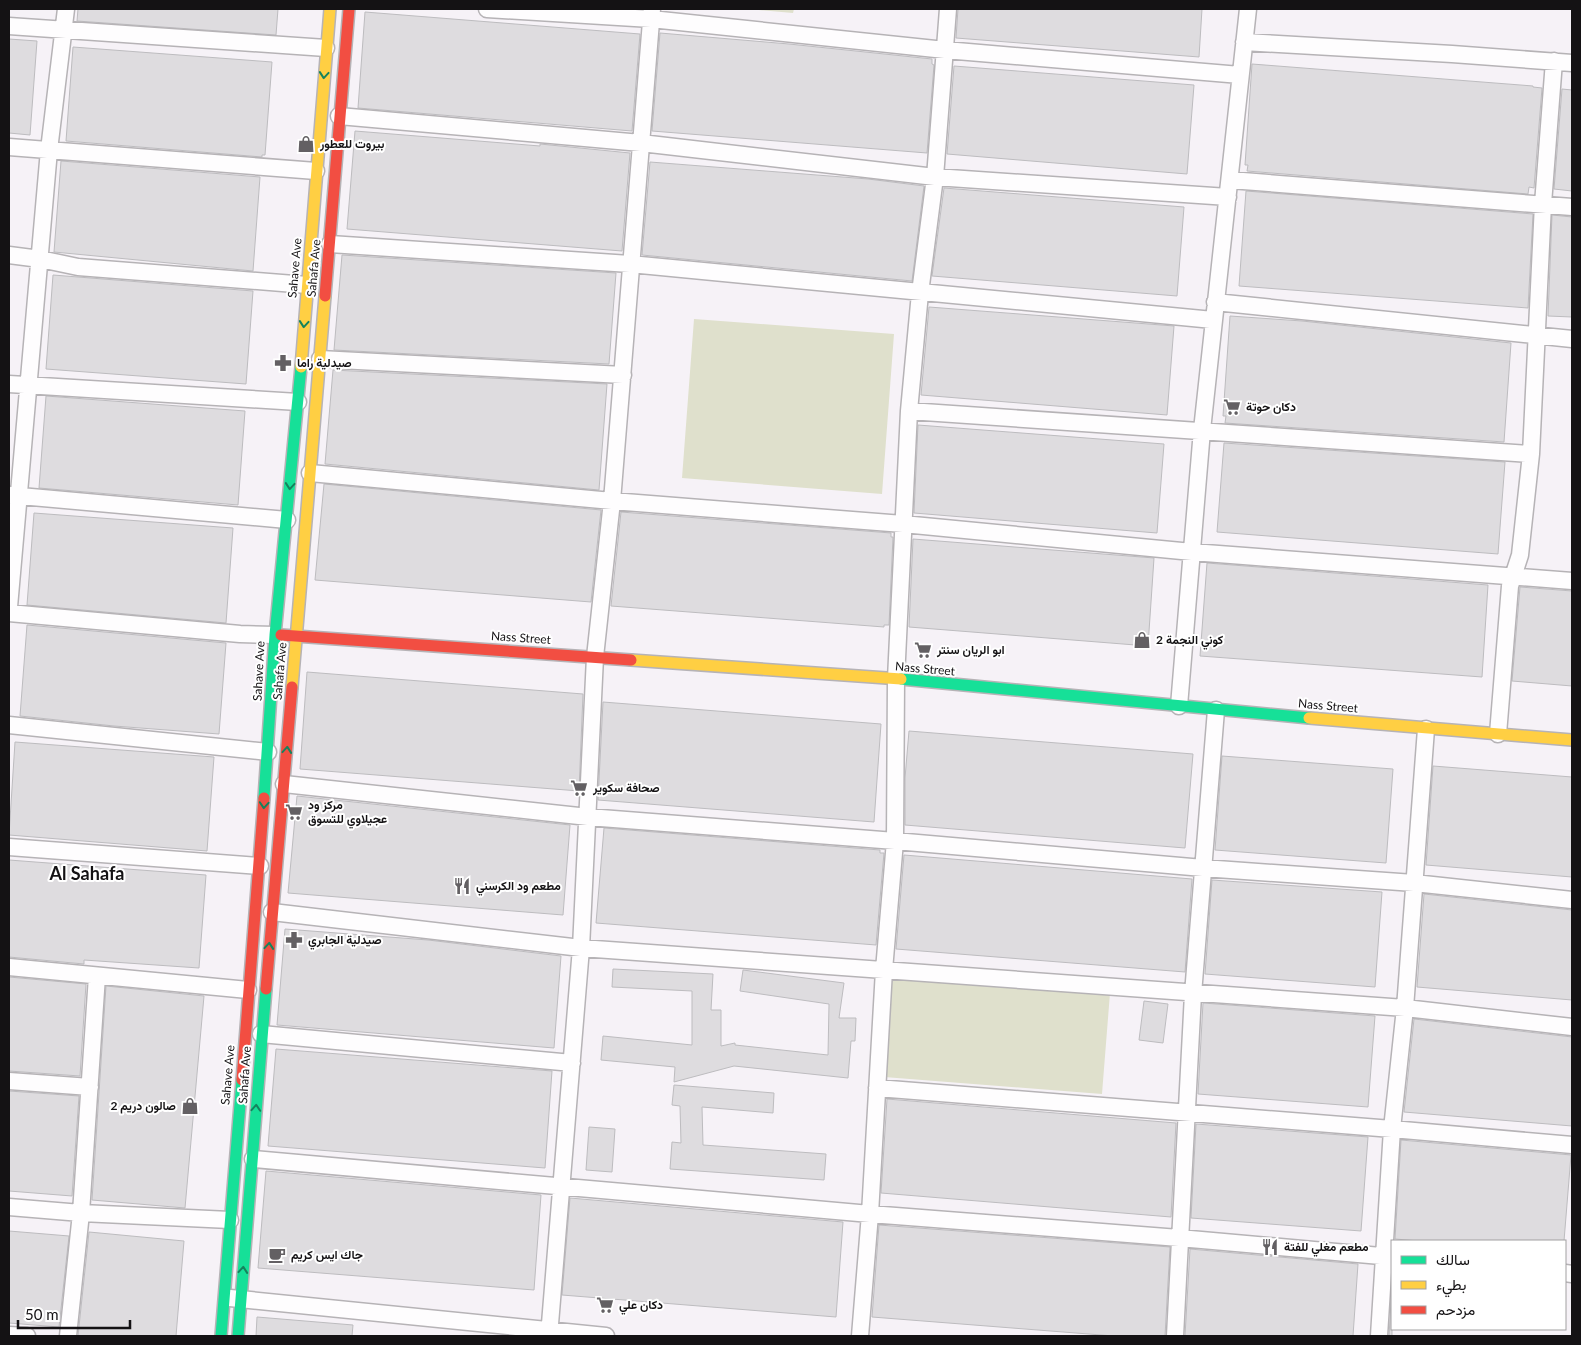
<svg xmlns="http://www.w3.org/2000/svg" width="1581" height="1345" font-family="Lato,Vazirmatn,sans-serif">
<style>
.green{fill:#dfe0cc}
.building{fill:#dedcdf;stroke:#bdbcbf}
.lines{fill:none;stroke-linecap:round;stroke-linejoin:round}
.street-casing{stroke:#b6b3b6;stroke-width:19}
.fast-casing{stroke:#b6b3b6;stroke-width:14}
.slow-casing{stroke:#b6b3b6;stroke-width:14}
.jam-casing{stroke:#b6b3b6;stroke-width:14}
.street{stroke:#fefdfe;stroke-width:16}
.fast{stroke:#16e098;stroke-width:11}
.slow{stroke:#ffcf43;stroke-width:11}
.jam{stroke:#f24e42;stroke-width:11}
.oneway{stroke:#15835d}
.labels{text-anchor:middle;stroke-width:4;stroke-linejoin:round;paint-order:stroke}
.poi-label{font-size:12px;font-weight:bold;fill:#141214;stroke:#fff;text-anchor:start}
.street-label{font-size:12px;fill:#141214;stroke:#fff}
.district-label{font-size:18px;font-weight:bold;fill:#141214;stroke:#fff}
</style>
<rect width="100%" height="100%" fill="#f6f2f7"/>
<!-- green -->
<path class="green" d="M748,9H794L793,13Z
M694,319L894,334L882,494L682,478Z
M892,976L1110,993L1102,1094L884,1077Z"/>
<!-- building -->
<path class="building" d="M78,9H278L276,35L77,21Z
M958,9H1202L1199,57L956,38Z
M365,12L640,34L632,131L358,108Z
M660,33L789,44L932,59V64L934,65L927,153L652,131Z
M9,39L37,41L30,135L9,133Z
M73,47L272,62L265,155H262V157L66,141Z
M1252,64L1533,86V87L1542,88L1534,188L1529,187L1528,194L1247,171L1248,165H1245Z
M954,66L1194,85L1187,174L947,154Z
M1562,89L1572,90V191L1554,189Z
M355,131L540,146V144L630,153L622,251L347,229Z
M61,161L260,177L253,271L54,252Z
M650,162L868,179L924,186L912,281L642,255Z
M944,188L1184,207L1177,296L932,276Z
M1246,191L1533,214L1528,308L1239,286Z
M1552,215L1572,217V317L1548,316Z
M342,255L616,273L609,364L334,350Z
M53,275L253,291L246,384L46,369Z
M929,307L1174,326L1167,415L921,395Z
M1230,316L1302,321L1511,343L1504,442L1225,423L1226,416H1223Z
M333,370L607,384L599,490L325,464Z
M46,396L245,411L238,505L39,488Z
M918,425L1164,444L1157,533L914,513Z
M1224,443L1505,462L1498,554L1217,532Z
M324,484L601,510L591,602L315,580Z
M621,512L891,533V537H893L889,625H884V627L611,606Z
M34,513L233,528L226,623L27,605Z
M913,539L1154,558L1148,646L909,627Z
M1207,563L1488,585L1482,677L1200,656Z
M1520,587L1572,591V686L1512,681Z
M27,625L226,643L219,734L114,726L20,716Z
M307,672L583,694L579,791L300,769Z
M603,702L881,724L874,822L598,800Z
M909,731L1193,754L1185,848L905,825V778Z
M15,742L214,757L207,851L9,835Z
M1222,756L1393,769L1386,863L1215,850Z
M1433,766L1572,777V877L1426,865Z
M297,796L570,825L563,915L288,893Z
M604,828L880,850V853H884L876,945L596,923Z
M904,855L1192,879L1185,972L896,949Z
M9,860L206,875L199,968L84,960V964L9,957Z
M1212,880L1382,892L1375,987L1205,974Z
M1424,894L1572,910V1000L1417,987Z
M285,929L428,940L561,956L554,1048L277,1025Z
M613,969L713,974L711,1010H721V1046L735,1043V1045L828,1055L829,1004L740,991L743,970L844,983L839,1018H856L855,1041H851L848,1078L734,1066L674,1082L675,1067L601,1060L603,1036L692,1045V991L612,987Z
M9,977L86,984L80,1076L9,1071Z
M106,986L204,996L185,1208L92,1200Z
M1144,1001L1168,1004L1163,1043L1139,1040Z
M1203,1003L1375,1016L1368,1107L1198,1094Z
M1414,1019L1572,1037V1126L1404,1112Z
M276,1049L552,1071L545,1168L268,1146Z
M674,1085L774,1093L773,1113L702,1107L703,1145L826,1154L824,1180L670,1169L672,1142L681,1143L680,1106L672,1105Z
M9,1091L79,1096L72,1196L9,1191Z
M887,1099L1176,1123L1171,1217L881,1193Z
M1196,1124L1368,1137L1361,1231L1191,1218Z
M589,1127L615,1129L612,1172L586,1170Z
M1401,1140L1571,1155L1564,1241H1419L1395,1239Z
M266,1171L541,1195L534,1290L258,1268Z
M570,1198L843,1222L836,1317L562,1295Z
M879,1225L1170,1247L1165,1336H1114L872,1317Z
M9,1231L69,1236L59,1327L9,1323Z
M89,1232L184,1241L176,1336H78Z
M1190,1249L1358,1264L1353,1336H1185Z
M1392,1285V1336H1389Z
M257,1317L353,1325L352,1336H256Z"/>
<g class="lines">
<!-- street casing -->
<g class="street-casing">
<path id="street" d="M487,9L651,19L945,50L1240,75
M9,26L326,48
M1244,42L1452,54L1572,63
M339,116L641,143L935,177L1228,197
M9,147L316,171
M1230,180L1572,207
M330,244L630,264L1213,320
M9,255L40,259L78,267L307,285
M1215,302L1572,339
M320,359L623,375
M9,384L298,402
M909,411L1531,454
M310,473L612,501L903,524L1192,552L1572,581
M9,495L287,520
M9,607L49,150L66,9
M9,613L240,634L275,635
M1179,706L1202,430L1248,9
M9,725L268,752
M1498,734L1510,586L1520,555L1531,454L1543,204L1554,61
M284,784L588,817L895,841L1203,868L1414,883L1572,900
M9,847L260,866
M272,912L581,948L1405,1008L1572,1027
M9,967L248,990
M261,1034L572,1063
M9,1081L90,1087
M877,1088L1392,1129L1572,1145
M253,1159L870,1214L1179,1238L1392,1257
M9,1207L81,1213L230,1220
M1565,1273L1572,1274
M230,1298L606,1336
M9,1335L27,1336
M68,1336L81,1213L97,976
M549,1336L581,948L595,657L612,501L652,9
M860,1336L870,1214L884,970L895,841L896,679L909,411L920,293L935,177L948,9
M1175,1336L1193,994L1216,710
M1379,1336L1392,1129L1405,1008L1426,729"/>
</g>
<!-- fast casing -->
<g class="fast-casing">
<path id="fast" d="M901,679L1309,718
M264,798L275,635L301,367
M221,1336L242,1080
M238,1336L266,989"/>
</g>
<!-- slow casing -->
<g class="slow-casing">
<path id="slow" d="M301,367L330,9
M631,660L901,679
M292,687L325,296
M1309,718L1572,740"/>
</g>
<!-- jam casing -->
<g class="jam-casing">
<path id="jam" d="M325,296L349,9
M281,635L631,660
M266,989L292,687
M242,1080L264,798"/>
</g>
<!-- street -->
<use href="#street" class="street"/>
<!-- fast -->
<use href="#fast" class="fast"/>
<!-- slow -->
<use href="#slow" class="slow"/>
<!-- jam -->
<use href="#jam" class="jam"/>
</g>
<!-- one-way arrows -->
<defs><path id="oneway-chevron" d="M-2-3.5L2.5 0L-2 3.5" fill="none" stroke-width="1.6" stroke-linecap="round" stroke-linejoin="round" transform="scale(1.25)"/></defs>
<g class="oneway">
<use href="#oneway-chevron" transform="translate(324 75) rotate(95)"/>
<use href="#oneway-chevron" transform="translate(304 324) rotate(95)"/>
<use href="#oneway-chevron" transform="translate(290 486) rotate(95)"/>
<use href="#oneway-chevron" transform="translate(287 750) rotate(-85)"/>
<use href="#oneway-chevron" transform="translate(264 805) rotate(94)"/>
<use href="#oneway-chevron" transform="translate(269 946) rotate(-85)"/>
<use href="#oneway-chevron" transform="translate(256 1108) rotate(-86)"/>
<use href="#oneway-chevron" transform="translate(243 1270) rotate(-85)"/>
</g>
<!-- icons -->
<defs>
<g id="shop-bare" transform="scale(1.35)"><path d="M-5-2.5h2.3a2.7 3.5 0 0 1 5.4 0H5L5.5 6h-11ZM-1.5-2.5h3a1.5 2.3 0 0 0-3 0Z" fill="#636063" stroke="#fff" stroke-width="2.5" paint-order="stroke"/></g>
<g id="pharmacy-bare" transform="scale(1.35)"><path d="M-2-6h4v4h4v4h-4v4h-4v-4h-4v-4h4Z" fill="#636063" stroke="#fff" stroke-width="2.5" paint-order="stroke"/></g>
<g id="supermarket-bare" transform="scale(1.35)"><path d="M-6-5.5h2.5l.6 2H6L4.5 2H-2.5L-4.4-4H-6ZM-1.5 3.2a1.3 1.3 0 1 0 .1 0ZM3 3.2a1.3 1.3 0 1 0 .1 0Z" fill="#636063" stroke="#fff" stroke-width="2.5" paint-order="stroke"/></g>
<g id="restaurant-bare" transform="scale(1.35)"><path d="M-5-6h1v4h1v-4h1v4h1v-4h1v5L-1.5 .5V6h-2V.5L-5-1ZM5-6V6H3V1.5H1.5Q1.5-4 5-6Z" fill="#636063" stroke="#fff" stroke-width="2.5" paint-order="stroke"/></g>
<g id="cafe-bare" transform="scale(1.35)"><path d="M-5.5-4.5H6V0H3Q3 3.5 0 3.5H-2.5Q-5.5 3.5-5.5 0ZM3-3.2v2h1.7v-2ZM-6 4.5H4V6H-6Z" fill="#636063" stroke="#fff" stroke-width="2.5" paint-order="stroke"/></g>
</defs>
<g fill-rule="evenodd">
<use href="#shop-bare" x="306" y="144"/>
<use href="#pharmacy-bare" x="283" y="363"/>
<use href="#supermarket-bare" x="1232" y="407"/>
<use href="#shop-bare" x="1142" y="640"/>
<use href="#supermarket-bare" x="923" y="650"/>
<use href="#supermarket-bare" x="579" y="788"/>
<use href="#supermarket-bare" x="294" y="812"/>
<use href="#restaurant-bare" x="462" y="886"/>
<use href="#pharmacy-bare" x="294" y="940"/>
<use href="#shop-bare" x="190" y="1106"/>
<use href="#restaurant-bare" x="1270" y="1247"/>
<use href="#cafe-bare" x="277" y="1255"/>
<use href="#supermarket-bare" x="605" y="1305"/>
</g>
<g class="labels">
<!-- poi labels -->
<g class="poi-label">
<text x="320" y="148">بيروت للعطور</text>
<text x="297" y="367">صيدلية راما</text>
<text x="1246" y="411">دكان حوتة</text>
<text x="1156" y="644">كوني النجمة 2</text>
<text x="937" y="654">ابو الريان سنتر</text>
<text x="593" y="792">صحافة سكوير</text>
<text x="308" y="809">مركز ود<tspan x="308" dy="14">عجيلاوي للتسوق</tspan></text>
<text x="476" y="890">مطعم ود الكرسني</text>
<text x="308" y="944">صيدلية الجابري</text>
<text x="176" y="1110" text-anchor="end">صالون دريم 2</text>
<text x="1284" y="1251">مطعم مغلي للفتة</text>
<text x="291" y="1259">جاك ايس كريم</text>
<text x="619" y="1309">دكان علي</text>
</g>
<!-- street labels -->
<g class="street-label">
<text transform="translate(295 268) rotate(-85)" y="4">Sahave Ave</text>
<text transform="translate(314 268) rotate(-85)" y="4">Sahafa Ave</text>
<text transform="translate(521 638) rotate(4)" y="4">Nass Street</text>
<text transform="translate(925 669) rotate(5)" y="4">Nass Street</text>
<text transform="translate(259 671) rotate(-87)" y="4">Sahave Ave</text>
<text transform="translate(280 671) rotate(-85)" y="4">Sahafa Ave</text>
<text transform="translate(1328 706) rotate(5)" y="4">Nass Street</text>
<text transform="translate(228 1075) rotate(-85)" y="4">Sahave Ave</text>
<text transform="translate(245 1075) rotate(-86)" y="4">Sahafa Ave</text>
</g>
<!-- district labels -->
<g class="district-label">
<text x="87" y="880">Al Sahafa</text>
</g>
</g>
<!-- border -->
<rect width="1581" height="1345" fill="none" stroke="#141214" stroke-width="20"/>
<!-- legend -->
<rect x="1391" y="1240" width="175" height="90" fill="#ffffff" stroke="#a1a0a1"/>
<rect x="1401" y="1256" width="25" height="8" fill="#16e098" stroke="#a1a0a1"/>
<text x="1436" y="1265" font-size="15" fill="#141214">سالك</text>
<rect x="1401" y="1281" width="25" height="8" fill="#ffcf43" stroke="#a1a0a1"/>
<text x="1436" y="1290" font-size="15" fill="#141214">بطيء</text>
<rect x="1401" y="1306" width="25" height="8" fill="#f24e42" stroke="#a1a0a1"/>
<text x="1436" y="1315" font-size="15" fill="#141214">مزدحم</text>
<!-- scale -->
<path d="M18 1320v8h112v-8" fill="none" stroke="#141214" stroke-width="2.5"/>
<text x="25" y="1320" font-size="15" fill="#141214" stroke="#ffffff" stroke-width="4" paint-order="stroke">50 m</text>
</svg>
